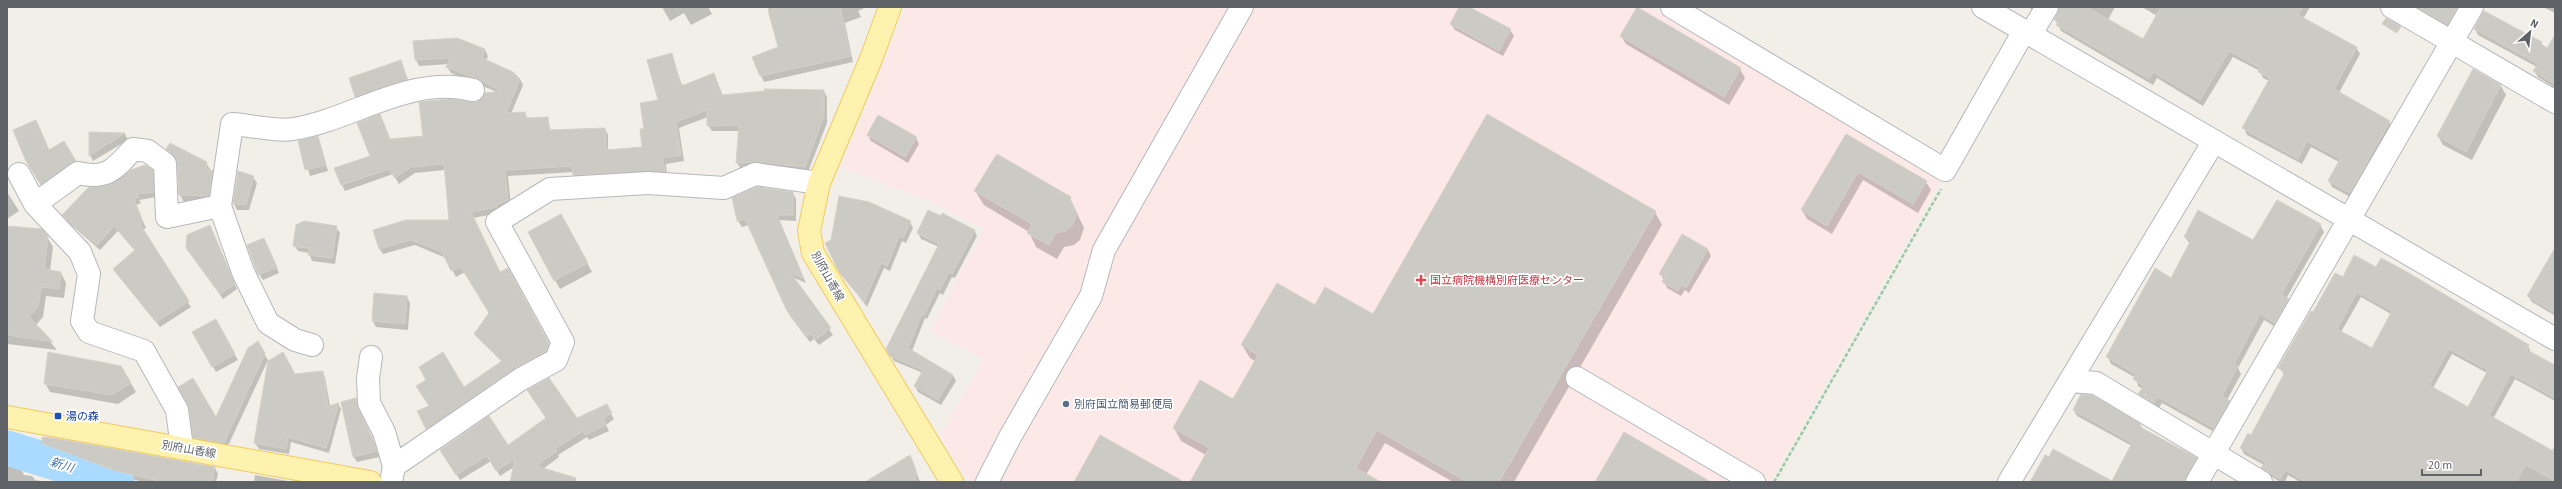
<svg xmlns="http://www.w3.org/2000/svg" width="2562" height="489" font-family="'Source Sans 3','Noto Sans JP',sans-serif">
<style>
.medical{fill:#fce8e6}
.shadow{fill:#0003;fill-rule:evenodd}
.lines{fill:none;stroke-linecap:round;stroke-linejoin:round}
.river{stroke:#aadaff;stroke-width:35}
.building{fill:#cccac5;stroke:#d6d1c6;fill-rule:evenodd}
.minor-casing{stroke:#b5b8bc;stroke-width:24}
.major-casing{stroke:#f2c960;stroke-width:24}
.path{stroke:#9cc7a9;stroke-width:2.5;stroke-dasharray:4 2;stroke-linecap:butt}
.minor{stroke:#fff;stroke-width:22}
.major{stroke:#fff2af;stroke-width:22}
.health-dot{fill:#e0444e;stroke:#fff;stroke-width:1.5}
.service-dot{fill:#5c6f8a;stroke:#fff;stroke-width:1.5}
.transit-dot{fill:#1a4fb4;stroke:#fff;stroke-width:1.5}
.labels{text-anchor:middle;stroke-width:3.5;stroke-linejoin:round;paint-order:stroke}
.street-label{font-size:11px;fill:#5f6368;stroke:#fff}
.health-label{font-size:11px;fill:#be3a42;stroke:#fff;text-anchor:start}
.service-label{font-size:11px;fill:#4e5e75;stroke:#fff;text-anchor:start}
.transit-label{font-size:11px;fill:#164399;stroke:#fff;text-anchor:start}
.water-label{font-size:12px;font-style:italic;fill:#4174aa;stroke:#fff}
</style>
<rect width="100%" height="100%" fill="#f1efe8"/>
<!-- medical -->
<path class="medical" d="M906,7H1649L1941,180L1770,482H970L940,436L983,359L930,331L984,229L931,202L841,167Z"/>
<!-- shadow -->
<path class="shadow" d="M662,7H708L712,14L691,25L684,13L670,21Z
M768,7H867L858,11L861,17L845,23L853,62L764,82L753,58L779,48Z
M1460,7H1467L1510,30L1514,36L1503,56L1455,30L1451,24Z
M2028,7H2040L2036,12Z
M2060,7H2115L2108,20L2143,40L2157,16L2142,7H2310L2303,19L2356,47L2360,54L2339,93L2389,122L2393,128L2354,199L2332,187L2329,181L2339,162L2311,147L2302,164L2247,135L2244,128L2269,81L2263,78L2260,71L2233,57L2203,106L2157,78L2153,85L2061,31L2055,19Z
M2412,7H2459L2462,11L2451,30Z
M2543,7H2555V13Z
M2484,12L2555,54V88L2538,77L2534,71L2537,67L2478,35L2475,29Z
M1621,36L1740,69L1745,78L1729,105L1626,44Z
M457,39L485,50L488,56L486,61L513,72L520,79L523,85L511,114L525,113L528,119L547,118L551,131L605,129L608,135V151L643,148L645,130L659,101L672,54L682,86L713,74L723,96L824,91L827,97V123L808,172L741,169L737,163L739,131H712L708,125V117L679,128L684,161L666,164L667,177L577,181L574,172L508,176L511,206L499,213L473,218L500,273L508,269L552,350L431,434L419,411L463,388L502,362L475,334L490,314L465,272L456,277L446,258L415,245L383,254L379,248L450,221L445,170L415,173L399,184L393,174L345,191L342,185L371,156L380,115L390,140L424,137L497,92L451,73L447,67L449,64L419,66L416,60L414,42Z
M401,61L410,85L359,102L356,96Z
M2474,70L2501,86L2506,95L2472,160L2443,145L2438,136Z
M36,121L49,151L63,142L79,167L45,190L27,160Z
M90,133L125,134L128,140L93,161L90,155Z
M868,135L916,138L919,144L908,163L871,141Z
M1846,135L1926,182L1931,190L1918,213L1863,180L1832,234L1807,219L1802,210Z
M318,137L328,171L310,176L299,141Z
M168,149L206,163L217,180L214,204H185L180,195L178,163Z
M152,171L155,177L156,197L139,200L141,203L136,205L146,228L142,230L191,307L160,327L118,275L135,251L118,231L100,250L67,221L64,215L109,186Z
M239,173L253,177L257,183L249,210H237L234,204Z
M975,191L1070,198L1084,228L1080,240L1074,245L1064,247L1057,259L1036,247L1029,232L984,205Z
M7,192L19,211L7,219Z
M793,193L796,199V221L779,220L806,283L792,277L833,335L819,345L814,339L810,342L790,316L749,225L742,227L738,221L733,199Z
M1655,212L1662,225L1514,482H1453L1385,443L1366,475L1379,482H1191L1206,455L1181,441L1174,428L1234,400L1256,362L1250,358L1242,345L1315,306L1373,316Z
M910,222L913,228L906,243L902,241L890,271L884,268L867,307L840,271Z
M566,224L592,272L560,289L555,280Z
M2320,225L2324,232L2286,299L2292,306L2279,329L2264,320L2238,368L2241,374L2227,400L2233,408L2218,434L2162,403L2158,409L2143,401L2140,394L2143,389L2138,386L2136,378L2111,364L2108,357L2171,279L2190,244L2185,237L2254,241Z
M7,227L47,237L53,247L50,271L61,273L66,283L64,298L46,296L43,317L36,325L57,350L7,344Z
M336,227L340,233L335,264L312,261L309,253L298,251L294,245ZM297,245L314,247V249L297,247Z
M974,230L977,236L955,278L952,277L943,295L940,293L927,319L925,318L912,351L953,375L956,381L941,405L918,392L915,386L923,373L894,361L887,349L939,247L921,239L918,233Z
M212,231L237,289L223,299L191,254Z
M1683,236L1708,250L1711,256L1689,293L1685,290L1681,296L1667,288L1661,274Z
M267,245L279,273L263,280L259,274Z
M2555,267V313L2554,315L2532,302L2528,296Z
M2377,268L2528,346L2531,353L2555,367V401L2515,379L2493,419L2552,451L2555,446V482H2300L2288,475L2285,482H2280L2266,473L2263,468L2264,465L2244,454L2241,448L2252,436L2285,375L2279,368L2314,314L2343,278ZM2361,297L2391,314L2372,349L2341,332ZM2452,354L2487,373L2468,408L2433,388Z
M407,297L410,303L408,330L376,327L373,321Z
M215,320L238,360L216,372L194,332Z
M264,354L268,360L227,448L198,443L194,437L190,408L216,420Z
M269,361L294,376L322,372L325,377L330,406L338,404L341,409L329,453L291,442L289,454L259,449L255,443Z
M121,367L136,392L118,404L50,392L45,383Z
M356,400L379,457L357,462L353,456Z
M606,405L614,419L606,425L609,431L589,440L587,437L558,455L559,457L543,469L571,482H511L514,467L500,476L491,461L460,480L444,456L507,447L577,420Z
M2074,410L2140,425L2143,429L2196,459L2199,464L2191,478L2182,474L2178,482H2112L2132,446L2077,416Z
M42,443L215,468L218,474L216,482H144L120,476L46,449Z
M910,456L920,482H867Z
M7,466L21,468L24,475L32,476L35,480L47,482H7Z
M255,475L293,482H254Z"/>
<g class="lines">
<!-- river -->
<path class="river" d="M7,448L117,482"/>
</g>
<!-- building -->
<path class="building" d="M780,7H840L851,56L760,76L752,57L778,47L768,10Z
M1459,7H1469L1511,29L1499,51L1450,24Z
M1637,7L1741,68L1724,97L1620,36Z
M2059,7H2087L2143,39L2161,7H2303L2298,15L2357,47L2334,89L2390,121L2350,193L2328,181L2340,159L2307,141L2298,159L2242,128L2270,78L2258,72L2260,68L2229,51L2200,100L2153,72L2149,79L2056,25L2058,22L2054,20Z
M2417,7H2458L2447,25Z
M2484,11L2542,42L2541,44L2547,48L2555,35V84L2533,71L2538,64L2474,29Z
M2386,18L2401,26L2397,33L2382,24Z
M457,38L485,49L482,58L513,72L514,76L520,79L506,113L525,112L526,118L548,117L549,130L605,128L606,150L642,147L640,129H644L640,103L658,100L647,60L672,53L680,84L684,85L714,73L722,95L765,91L764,89L824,90V116L805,167L757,162L736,163L739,125L707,126V110L676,122L681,155L663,158L665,172L573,175L572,166L505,170L508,200L496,205L497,207L471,212L500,272L508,268L549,343L546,351L514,369L426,429L417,411L429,406L416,386L426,380L419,367L443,352L464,387L502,361L474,334L489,313L461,267L451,271L442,252L411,240L379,249L373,230L406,220H449L444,164L411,167L395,178L389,169L341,185L334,168L370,156L357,123L380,114L390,139L423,136L419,102L449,99L477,102L485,93L501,91L480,80L446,67L450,58L415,60L413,41Z
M401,60L407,79L355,97L349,78Z
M2473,69L2501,85L2466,152L2437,136Z
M1487,114L1656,211L1499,482H1467L1377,430L1356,468L1381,482H1190L1209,448L1173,428L1200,380L1233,399L1258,355L1241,345L1277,283L1315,305L1325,287L1373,314Z
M878,115L917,137L905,157L867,135Z
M36,120L49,150L64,141L76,161L41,185L26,161L13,130Z
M89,132L125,133L89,156Z
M1846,134L1927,181L1913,204L1858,172L1827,226L1801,210Z
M318,136L326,165L305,170L298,141Z
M170,143L207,162L206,169L213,171L209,196L179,195L177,163L176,158L166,149Z
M997,154L1071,197L1070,201L1077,213L1072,226L1066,231L1056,233L1049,245L1027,233L1032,224L974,191Z
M145,165L153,170L154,192L136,194L139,197L134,199L143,222L140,224L189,301L156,322L113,269L135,250L114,226L97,245L62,215L89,187L108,185L131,170Z
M238,171L254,176L246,205L233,204Z
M757,187L793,192V215H777L804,279L790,272L831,328L815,340L810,333L806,337L786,309L745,219L737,221L732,198Z
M839,196L869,202L911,221L903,238L899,236L887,266L881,263L864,302L839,272L825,243L831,240Z
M2277,200L2321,224L2281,295L2289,299L2275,323L2260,314L2234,364L2238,366L2222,396L2230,401L2214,428L2158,397L2154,403L2138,394L2144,386L2133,379L2136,374L2106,357L2155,268L2171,278L2191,240L2184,237L2198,210L2253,240Z
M928,210L941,216L942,213L975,230L952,274L949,272L940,290L937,288L924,315L922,314L908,348L953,375L938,400L914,386L923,370L890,356L886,349L939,244L917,233Z
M561,214L588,263L554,281L528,232Z
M304,221L337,226L332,258L308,255L309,248L293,246L296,225Z
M210,225L235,284L220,294L186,248L187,235Z
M7,226L42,229L48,236L44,269L61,272L59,289L41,287L38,307L29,317L53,342L7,335Z
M1682,234L1708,249L1686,288L1681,285L1678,291L1662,282L1665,277L1659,274Z
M264,238L277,267L258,275L247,245Z
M2555,248V313L2527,296Z
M2354,255L2376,267L2381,258L2407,272L2529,345L2527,350L2555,365V398L2511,374L2489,415L2555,452V481L2526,465L2516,482H2306L2285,470L2280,479L2261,468L2265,462L2240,448L2248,433L2251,435L2285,372L2278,368L2311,311L2313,312L2335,273L2343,277ZM2357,292L2392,311L2372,348L2337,329ZM2449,349L2488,370L2468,407L2429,385Z
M374,293L407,296L405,324L372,321Z
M216,319L235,354L212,367L192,332Z
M258,341L265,353L224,443L193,438L189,408L178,387L193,378L216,417L248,348Z
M48,352L121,366L131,383L112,395L44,384Z
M283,352L295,374L323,371L328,406L339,403L326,448L288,437L286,449L254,443L268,361Z
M549,378L577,418L607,404L612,413L603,419L606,425L585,435L583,431L555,449L557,451L536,466L576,478L575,482H510L515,459L496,471L487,456L456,475L440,450L489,416L508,445L546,418L527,390Z
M2081,394L2092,395L2141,424L2140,427L2197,458L2185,482H2030L2045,455L2049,457L2053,449L2112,481L2132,443L2073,410Z
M356,398L358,408L372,437L377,451L353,457L341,402Z
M1624,432L1711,482H1595Z
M1100,435L1184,482H1074Z
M43,437L59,439L215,467L212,482H163L116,471L41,443Z
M910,455L916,470L915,482H865Z"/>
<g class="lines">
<!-- minor casing -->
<g class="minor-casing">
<path id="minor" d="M1672,7L1945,170L2024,31
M1983,7L2555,339
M2392,7L2555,102
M2030,35L2047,7
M19,174L35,204L80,252L89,274L82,321L89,332L144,351L177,410L182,448
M35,204L78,173C107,180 115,169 133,149L148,151L165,164L167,217L220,206L232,124C249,125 278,132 293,129C352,120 411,74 473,90
M220,206L243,272L268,323L295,340L312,345
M371,357L368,378L369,403L384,432L394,466
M1577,378L1754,482
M2070,381L2096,383L2261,482
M391,482L394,466L521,379L556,360L563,342L497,222L550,189L648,183L724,188L755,174L819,183
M987,482L1010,437L1091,296L1104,250L1242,7
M2009,482L2214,141
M2197,482L2472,7"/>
</g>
<!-- major casing -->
<g class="major-casing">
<path id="major" d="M890,7L871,59L819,183L809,231L813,253L952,482
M7,417L370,482"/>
</g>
<!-- path -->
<path class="path" d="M1774,482L1941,189"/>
<!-- minor -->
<use href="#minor" class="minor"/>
<!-- major -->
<use href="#major" class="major"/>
</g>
<!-- markers -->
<path class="health-dot" d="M1419 274h4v4h4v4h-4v4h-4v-4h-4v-4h4z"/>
<circle class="service-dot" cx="1066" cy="404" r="4"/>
<rect class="transit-dot" x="54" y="412" width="8" height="8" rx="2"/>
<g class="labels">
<!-- street labels -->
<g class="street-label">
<text transform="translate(828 276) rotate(61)" y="4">別府山香線</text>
<text transform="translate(189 449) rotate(10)" y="4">別府山香線</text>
</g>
<!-- health labels -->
<g class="health-label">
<text x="1430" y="284">国立病院機構別府医療センター</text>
</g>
<!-- service labels -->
<g class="service-label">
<text x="1074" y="408">別府国立簡易郵便局</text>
</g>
<!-- transit labels -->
<g class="transit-label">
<text x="66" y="420">湯の森</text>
</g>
<!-- water labels -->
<g class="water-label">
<text transform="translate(62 465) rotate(17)" y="4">新川</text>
</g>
</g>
<!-- border -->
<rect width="2562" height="489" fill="none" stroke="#5f6368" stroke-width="16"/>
<!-- north arrow -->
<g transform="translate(2530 32) rotate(28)" stroke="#ffffff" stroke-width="3" paint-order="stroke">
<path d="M0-3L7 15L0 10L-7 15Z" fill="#5f6368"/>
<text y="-6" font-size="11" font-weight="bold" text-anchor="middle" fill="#5f6368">N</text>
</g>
<!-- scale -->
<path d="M2422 469v6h59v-6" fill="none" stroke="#5f6368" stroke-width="2"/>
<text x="2428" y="469" font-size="12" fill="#5f6368" stroke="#ffffff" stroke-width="3" paint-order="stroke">20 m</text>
</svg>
